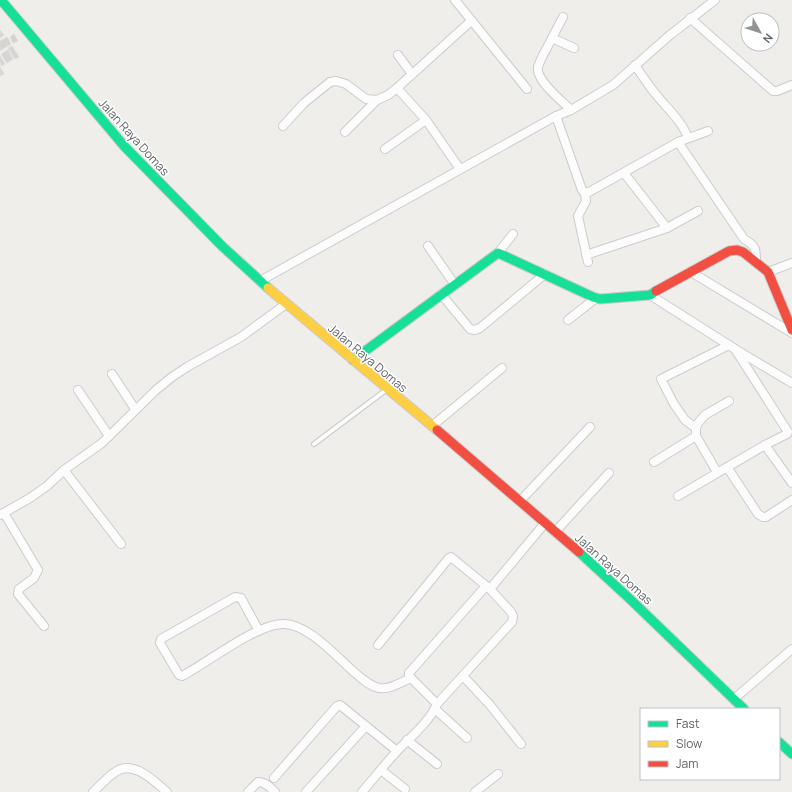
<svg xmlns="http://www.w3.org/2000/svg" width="792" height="792" viewBox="0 0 792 792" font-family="Manrope,sans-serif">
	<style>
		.building { fill: #d6d5d3; stroke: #deddd9 }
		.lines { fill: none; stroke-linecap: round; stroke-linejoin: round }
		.lane-casing { stroke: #cbcccc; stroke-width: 6 }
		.street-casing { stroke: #cbcccc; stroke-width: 10 }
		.fast-casing { stroke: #cacacb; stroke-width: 11 }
		.slow-casing { stroke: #cacacb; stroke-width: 11 }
		.jam-casing { stroke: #cacacb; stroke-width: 11 }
		.lane { stroke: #fdfcfc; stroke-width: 4 }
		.street { stroke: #fdfcfc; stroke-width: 8 }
		.fast { stroke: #16e098; stroke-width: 9 }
		.slow { stroke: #ffcf43; stroke-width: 9 }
		.jam { stroke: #f24e42; stroke-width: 9 }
		.labels { text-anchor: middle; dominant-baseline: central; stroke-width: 3; stroke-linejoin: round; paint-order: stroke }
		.street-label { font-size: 12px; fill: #5f6368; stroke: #fff }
	</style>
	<rect width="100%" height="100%" fill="#efeeea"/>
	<g class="building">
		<polygon points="0,30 4,35 0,38"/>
		<polygon points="14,34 18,41 13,43 10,37"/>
		<polygon points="7,37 11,44 0,51 0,41"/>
		<polygon points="12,46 19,57 15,59 8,48"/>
		<polygon points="8,50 13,59 7,63 1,54"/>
		<polygon points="0,56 5,64 2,66 0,62"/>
		<polygon points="0,67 4,74 0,76"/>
	</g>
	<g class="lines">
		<g class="lane-casing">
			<polyline id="lane" points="314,444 386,390"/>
		</g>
		<g class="street-casing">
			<g id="street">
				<polyline points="455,0 527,89"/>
				<polyline points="690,18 773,91 777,91 792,85"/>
				<polyline points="552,38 563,17"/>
				<polyline points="398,55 412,74"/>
				<path d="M635,65C643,77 650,88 659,98C669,110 683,123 688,138"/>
				<polyline points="397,88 471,21"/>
				<path d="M571,110C562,101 535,80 538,67C541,57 548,47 552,38L574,48"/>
				<polyline points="556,116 582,190 585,193 589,192 678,142 708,131"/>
				<polyline points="283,126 304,103 330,82 336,81 346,84 366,99 377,100"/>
				<polyline points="345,132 377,100 388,95 397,88 426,120 460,169"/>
				<path d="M678,142L744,239C756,246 756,248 756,262"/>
				<polyline points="385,149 426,120"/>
				<polyline points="624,173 667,228"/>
				<polyline points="585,193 586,201 578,216 588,262"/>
				<polyline points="428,246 455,285"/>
				<polyline points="498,253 513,234"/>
				<polyline points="586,255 667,228 698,211"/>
				<polyline points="691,272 792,333"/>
				<polyline points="768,272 792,263"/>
				<polyline points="260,281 556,116 571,110 613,85 670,35 715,0"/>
				<polyline points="441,294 470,329 475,330 480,328 545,274"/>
				<polyline points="650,295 735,349 792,383"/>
				<polyline points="568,320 596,298"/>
				<polyline points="112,374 135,409"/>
				<polyline points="78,390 109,436"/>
				<polyline points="432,426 502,368"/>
				<polyline points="696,428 685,420 674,404 661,379 729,345"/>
				<polyline points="765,445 792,483"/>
				<polyline points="654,462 696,436"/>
				<polyline points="727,467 758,514 763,517 766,517 792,500"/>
				<polyline points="64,470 121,544"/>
				<polyline points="717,472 696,436 696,428 698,423 705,415 729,401"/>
				<polyline points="678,496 765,445 787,434 788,432 735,349"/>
				<polyline points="520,501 590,427"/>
				<polyline points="4,513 38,570 34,578 19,589 18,594 44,626"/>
				<polyline points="0,515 30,498 47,486 64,470 102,443 156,390 172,377 187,367 241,337 286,304"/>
				<polyline points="555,532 609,473"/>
				<polyline points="490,589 545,523"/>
				<path d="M259,631L241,598L235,597L161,639L160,643L179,675L182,676C207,663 255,625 282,624C306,622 336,656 354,672C361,678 369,686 379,688C390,690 401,682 411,678"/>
				<polyline points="463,676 490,705 521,744"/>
				<polyline points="734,699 792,649"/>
				<polyline points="437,704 409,676 409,673 486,586"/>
				<polyline points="435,709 467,738"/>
				<polyline points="407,740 437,764"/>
				<polyline points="381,770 405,789"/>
				<polyline points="274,778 337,706 340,705 397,751"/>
				<path d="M93,792C100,786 106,778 114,773C132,758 154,781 167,792"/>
				<path d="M248,792L258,782C265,782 270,787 275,792"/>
				<polyline points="306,792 366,726"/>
				<path d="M362,792C374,778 386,763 399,749C412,736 430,721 437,704L512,622L513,616L511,612L490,589L451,557L449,558L378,645"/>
				<polyline points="475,792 498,774"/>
			</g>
		</g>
		<g class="fast-casing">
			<g id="fast">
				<polyline points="1,0 125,147 222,246 268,288"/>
				<polyline points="353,360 498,253 593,297 600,299 650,295 656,291"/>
				<polyline points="579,552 631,600 744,709"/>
				<polyline points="779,742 792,754"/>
			</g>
		</g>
		<g class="slow-casing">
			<polyline id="slow" points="268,288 437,430"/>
		</g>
		<g class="jam-casing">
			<g id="jam">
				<polyline points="656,291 729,251 737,250 743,252 768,272 792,330"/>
				<polyline points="437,430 579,552"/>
			</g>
		</g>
		<use href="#lane" class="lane"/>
		<use href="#street" class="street"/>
		<use href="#fast" class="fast"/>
		<use href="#slow" class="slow"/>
		<use href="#jam" class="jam"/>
	</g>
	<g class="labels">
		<g class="street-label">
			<text transform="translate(134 137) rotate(48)">Jalan Raya Domas</text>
			<text transform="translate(368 358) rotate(40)">Jalan Raya Domas</text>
			<text transform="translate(614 569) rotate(42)">Jalan Raya Domas</text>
		</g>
	</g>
	<rect x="640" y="708" width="140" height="72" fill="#ffffff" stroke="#bfc1c3"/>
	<rect x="648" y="721" width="20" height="6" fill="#16e098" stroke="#bfc1c3"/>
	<text x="676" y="728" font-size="12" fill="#5f6368">Fast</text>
	<rect x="648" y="741" width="20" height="6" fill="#ffcf43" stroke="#bfc1c3"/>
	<text x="676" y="748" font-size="12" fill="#5f6368">Slow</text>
	<rect x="648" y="761" width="20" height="6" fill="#f24e42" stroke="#bfc1c3"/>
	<text x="676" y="768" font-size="12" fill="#5f6368">Jam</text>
	<g transform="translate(760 32) rotate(129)"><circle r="19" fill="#ffffff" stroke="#bfc1c3"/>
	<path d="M0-3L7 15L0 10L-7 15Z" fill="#919496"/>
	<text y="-6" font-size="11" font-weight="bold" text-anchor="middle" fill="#5f6368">N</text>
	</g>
</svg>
